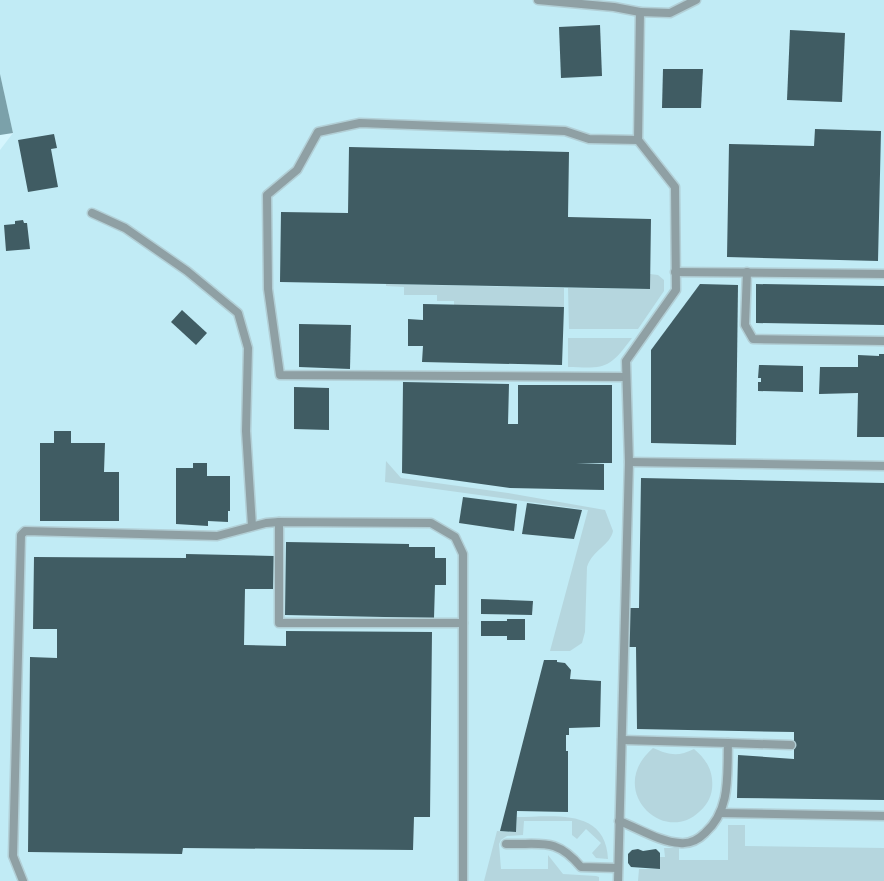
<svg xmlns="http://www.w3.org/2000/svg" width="884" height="881" viewBox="0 0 884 881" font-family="Roboto,sans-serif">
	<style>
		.built { fill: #c1ebf5 }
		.green { fill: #b5d6de }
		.water { fill: #7ba1aa }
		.building { fill: #405c63 }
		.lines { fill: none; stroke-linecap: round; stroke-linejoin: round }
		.lane-casing { stroke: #b2cfd6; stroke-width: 11 }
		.lane { stroke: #8fa0a4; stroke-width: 8 }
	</style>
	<rect width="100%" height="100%" fill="#d5f5fd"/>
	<polygon class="built" points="0,0 884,0 884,881 0,881 0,150 13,133 0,74"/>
	<g class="green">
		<polygon points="650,274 658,275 664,280 664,291 638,329 569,329 568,288 650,289"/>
		<polygon points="386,284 564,288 564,307 454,305 454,301 437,301 437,295 404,295 404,287 386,286"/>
		<path d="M568,338H632C608,370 606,368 568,367Z"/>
		<path d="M386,461L401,478L508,493L605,510L613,531C610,546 593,549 587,567L585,632L582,643L570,651H550L588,510L385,482Z"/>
		<path d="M653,748C669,755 678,757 694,749C706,759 714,771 712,789C711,798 706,806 699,812C663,846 605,789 653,748Z"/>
		<path d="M517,817C552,817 606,807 608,859L596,858L592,853L601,843L586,829L577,839L572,835V821H524L523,835L507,836L501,840L499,844L501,869H548V855L563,874L596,876L599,877V881H484L497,831L516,832Z"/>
		<polygon points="728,825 745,825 745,846 884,848 884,881 638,881 639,869 660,869 660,857 665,857 664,848 679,848 679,860 728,860"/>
	</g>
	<polygon class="water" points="0,74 13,133 0,135"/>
	<g class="building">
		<polygon points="600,25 602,76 561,78 559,27"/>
		<polygon points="790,30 845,33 842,102 787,100"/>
		<polygon points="663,69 703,69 701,108 662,108"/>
		<polygon points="815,129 881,131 878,261 727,257 729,144 814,146"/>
		<polygon points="54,134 57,148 51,149 58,187 28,192 18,140"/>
		<polygon points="349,147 569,152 568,217 651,219 650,289 280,282 281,212 348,213"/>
		<polygon points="23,220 24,223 27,223 30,249 6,251 4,225 15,224 15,221"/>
		<polygon points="700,284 738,285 736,445 651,443 651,350"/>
		<polygon points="756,284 884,286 884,325 756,323"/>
		<polygon points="423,304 564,307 562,365 422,362 423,346 408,346 408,319 423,320"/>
		<polygon points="182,310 207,333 196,345 171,322"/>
		<polygon points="299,324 351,325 350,369 299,367"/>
		<polygon points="879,354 884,354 884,437 857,437 858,393 819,394 820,367 858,367 858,355 879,356"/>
		<polygon points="759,365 803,366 803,392 758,391 758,382 761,382 761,378 758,378"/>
		<polygon points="403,382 509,384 508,424 518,424 518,385 612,385 612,463 576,463 604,464 604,490 510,488 402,473"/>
		<polygon points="294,387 329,388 329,430 294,429"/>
		<polygon points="54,431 71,431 71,443 105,443 104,472 119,472 119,521 40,521 40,443 54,443"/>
		<polygon points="193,463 207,463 207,476 230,476 230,511 228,511 228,522 208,521 208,526 176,524 176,468 193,468"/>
		<polygon points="641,478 884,483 884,800 737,798 738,755 794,759 794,732 637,729 636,647 628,647 629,608 639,608"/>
		<polygon points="463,497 517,504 514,531 459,523"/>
		<polygon points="527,503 582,510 574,539 522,534"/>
		<polygon points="286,542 409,544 409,547 435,547 435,558 446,558 446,585 435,585 434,618 285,615"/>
		<polygon points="186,554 274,556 273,589 245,589 244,645 286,646 286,631 432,632 430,817 414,817 413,850 183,848 182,854 28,852 30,657 57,658 57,629 33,629 34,557 186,558"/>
		<polygon points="481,599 533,601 532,615 481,614"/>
		<polygon points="507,619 525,619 525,640 507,640 507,636 481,636 481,621 507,621"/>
		<polygon points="544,660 557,660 557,662 565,663 571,670 570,679 601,681 600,727 569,728 569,735 566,735 566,751 568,751 568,812 517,811 516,832 500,831"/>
		<polygon points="638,849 643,851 656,849 660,853 660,869 631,867 628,863 628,854 632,850"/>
	</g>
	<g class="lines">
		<g class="lane-casing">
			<g id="lane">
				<polyline points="538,0 614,7 640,12"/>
				<polyline points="92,213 125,228 187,271 238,313 248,348 246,431 252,526"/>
				<polyline points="675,272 884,274"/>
				<polyline points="747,272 745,325 753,339 884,341"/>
				<polyline points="626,377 280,375 268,289 267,195 297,170 318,132 360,123 565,131 589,139 638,140"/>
				<polyline points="629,462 884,466"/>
				<polyline points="279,522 279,623 463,623"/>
				<polyline points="728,743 791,745"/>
				<polyline points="720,813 884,816"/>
				<path d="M619,821C638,828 660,842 680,843C690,844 698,840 705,833C731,810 727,775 728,743L622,740"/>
				<path d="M506,844C542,845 556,837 581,867L618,868"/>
				<polyline points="23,881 13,856 21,535 25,531 217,536 266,523 279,522 431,523 455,537 463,554 463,881"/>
				<polyline points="618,881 629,462 626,361 676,290 675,187 638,140 640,12 670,13 696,0"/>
			</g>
		</g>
		<use href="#lane" class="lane"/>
	</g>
</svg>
